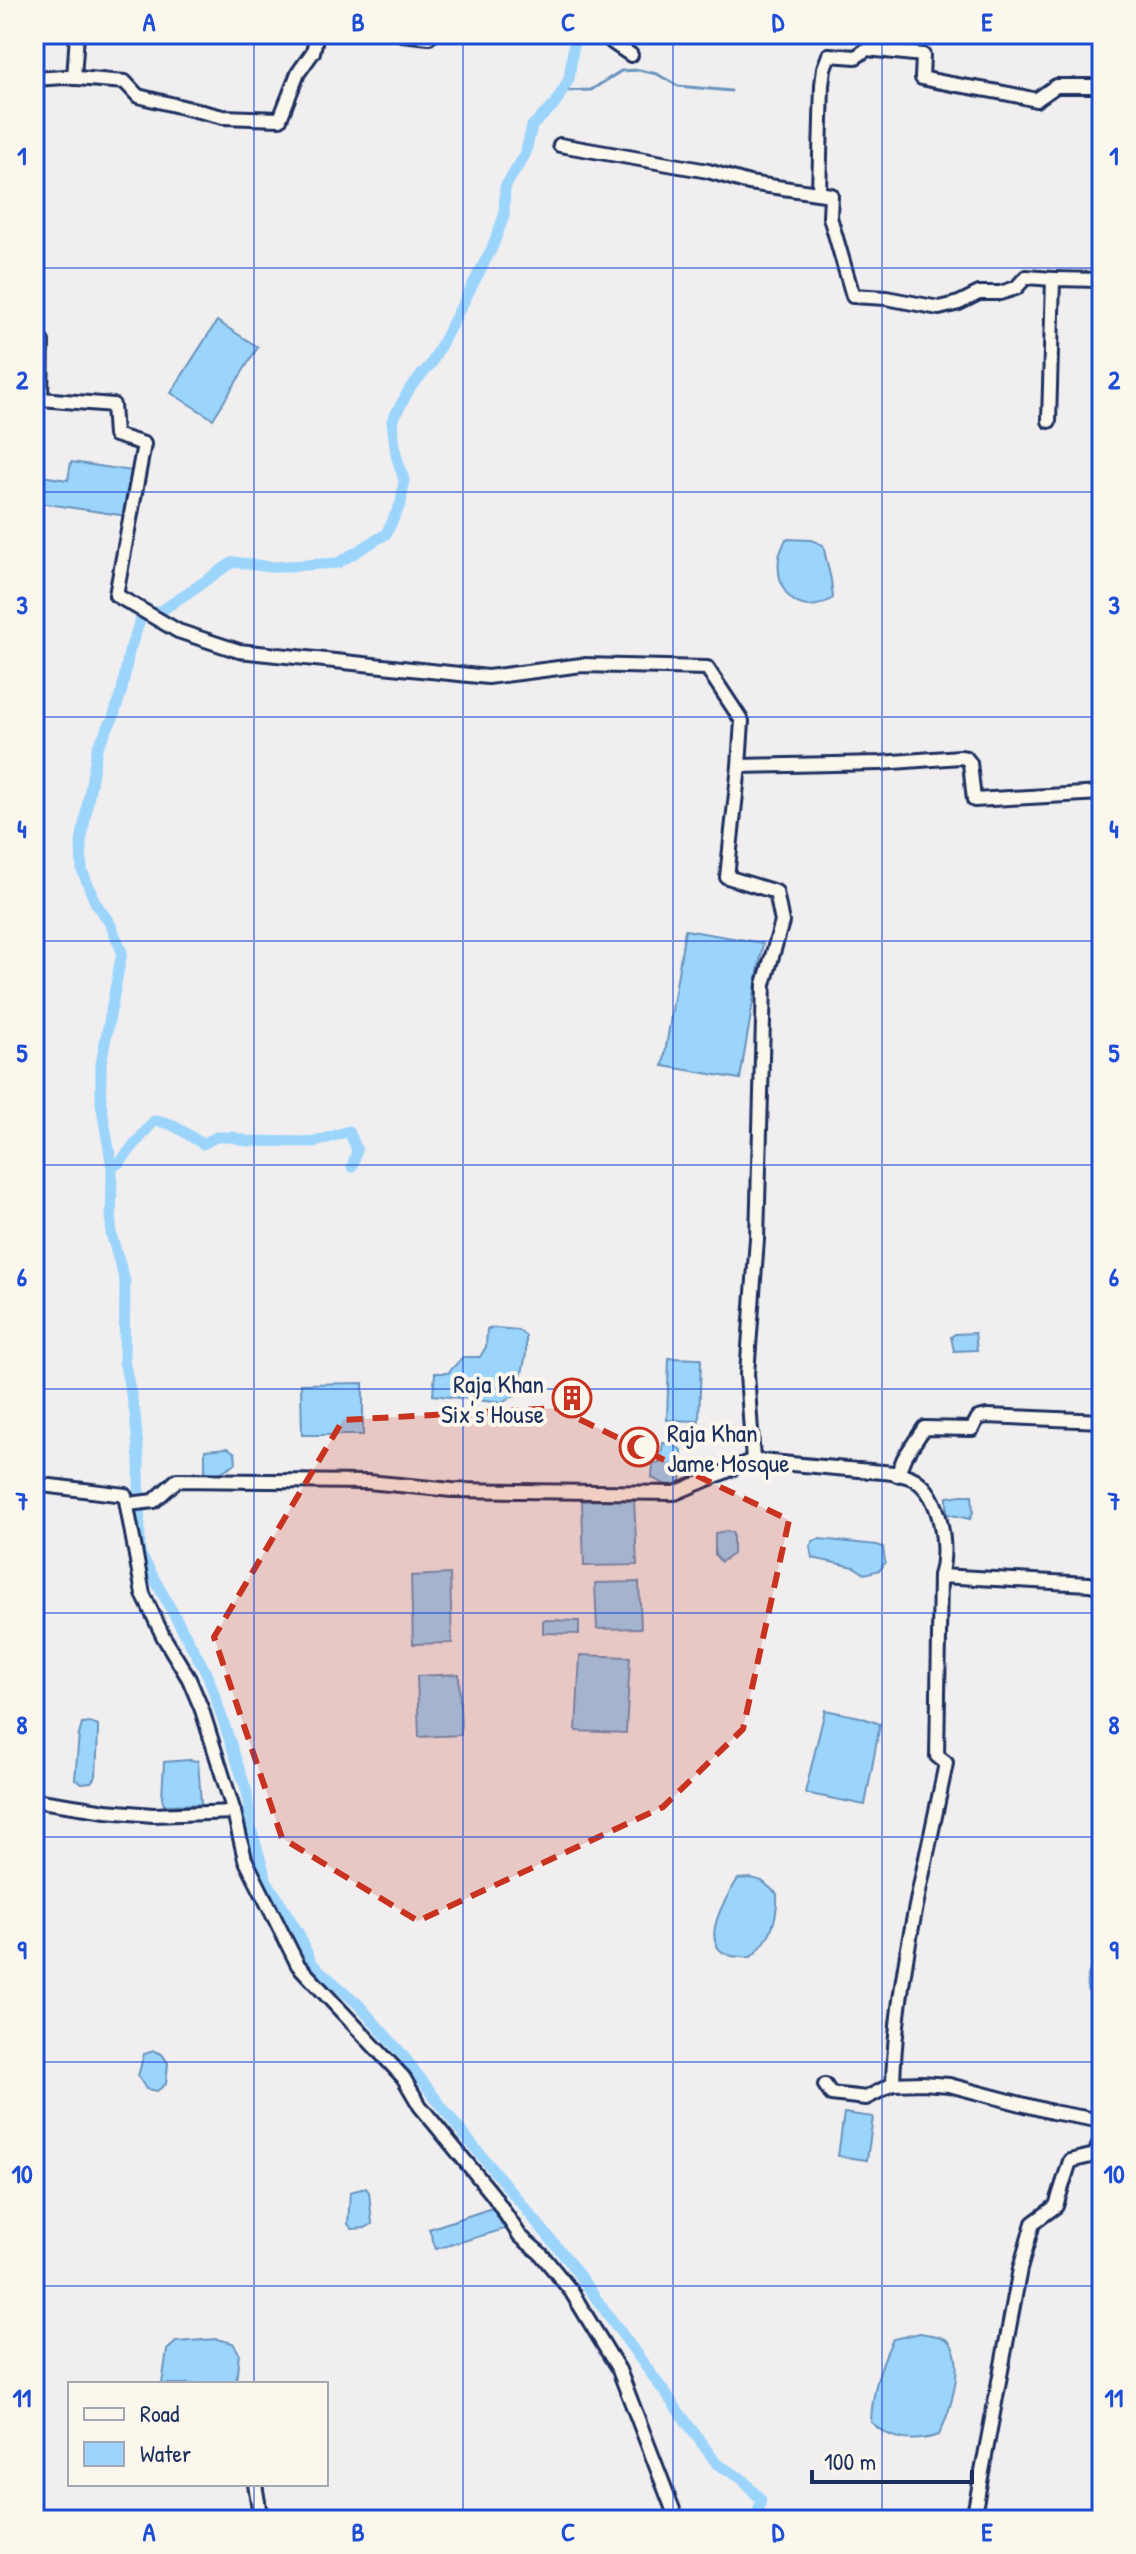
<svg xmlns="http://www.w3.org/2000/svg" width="1136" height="2554" viewBox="0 0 1136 2554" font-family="'Patrick Hand',sans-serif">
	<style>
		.water { fill: #9cd5fc; stroke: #6893bd; stroke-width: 2 }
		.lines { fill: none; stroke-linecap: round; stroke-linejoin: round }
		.stream { stroke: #6893bd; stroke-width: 3 }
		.canal { stroke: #9cd5fc; stroke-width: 11 }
		.street-casing { stroke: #1b2f5e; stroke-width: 18 }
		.street { stroke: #fbf7ec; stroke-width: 12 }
		.marked { fill: #c8321e; fill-opacity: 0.2; stroke: #c8321e; stroke-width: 6; stroke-dasharray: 16 10; stroke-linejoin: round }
		.grid { fill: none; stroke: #1d4ed8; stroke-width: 2; stroke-opacity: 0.55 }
		.labels { text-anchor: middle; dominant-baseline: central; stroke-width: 8; stroke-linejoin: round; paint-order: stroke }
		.poi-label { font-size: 26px; fill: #1b2f5e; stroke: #fbf7ec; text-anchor: end }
		.neatline { fill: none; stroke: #1d4ed8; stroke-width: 3 }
		.grid-label { font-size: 26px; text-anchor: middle; font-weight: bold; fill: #1d4ed8 }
	</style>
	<rect width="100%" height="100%" fill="#f0eeef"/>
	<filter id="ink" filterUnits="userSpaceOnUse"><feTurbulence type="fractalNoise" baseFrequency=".0125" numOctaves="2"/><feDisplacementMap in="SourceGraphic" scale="16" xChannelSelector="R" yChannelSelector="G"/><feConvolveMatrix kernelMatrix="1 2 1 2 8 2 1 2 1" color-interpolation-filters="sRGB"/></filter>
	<g filter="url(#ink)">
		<g class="water">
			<polygon points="217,321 258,347 213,419 171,393"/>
			<polygon points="71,462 133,471 127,516 34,502 34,475 68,480"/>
			<path d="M786,539L811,540L823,545L831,580L833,598C799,620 775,593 779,557C780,552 784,544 786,539Z"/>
			<polygon points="685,930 763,943 740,1079 663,1066"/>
			<polygon points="497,1328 518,1330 526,1336 526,1354 518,1393 502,1403 433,1395 435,1373 448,1373 463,1357 480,1357 486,1347 487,1329"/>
			<polygon points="975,1333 977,1350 954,1351 951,1337 955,1334"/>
			<polygon points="669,1358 701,1359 699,1421 667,1420"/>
			<polygon points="363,1383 363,1435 302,1435 301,1384"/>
			<path d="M663,1443L674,1444L682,1451L681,1484C667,1490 664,1482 652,1478L653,1464L660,1463Z"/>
			<polygon points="228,1448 235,1453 236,1463 218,1474 205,1472 205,1450"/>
			<polygon points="961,1495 972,1495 973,1512 970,1519 947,1514 947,1497"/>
			<polygon points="634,1499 637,1565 584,1566 582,1501"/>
			<polygon points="726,1531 733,1533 733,1554 721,1562 715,1555 715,1533"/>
			<polygon points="819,1539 877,1545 883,1547 885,1562 880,1570 865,1574 854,1567 812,1558 810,1546 813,1541"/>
			<polygon points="450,1574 452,1643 413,1644 411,1576"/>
			<polygon points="639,1582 641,1628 597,1629 595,1583"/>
			<polygon points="543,1620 579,1621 579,1634 543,1633"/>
			<polygon points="580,1655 630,1657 626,1733 576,1731"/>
			<polygon points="459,1674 461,1735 419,1737 417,1676"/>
			<polygon points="825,1710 860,1717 880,1724 865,1805 805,1793"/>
			<polygon points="91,1723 98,1726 98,1733 96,1776 91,1782 82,1783 75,1779 79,1735 82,1724"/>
			<polygon points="189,1760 198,1761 201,1804 164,1805 162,1798 164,1762"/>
			<path d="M750,1878L762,1881L777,1894C778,1919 770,1941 751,1957C691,1961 718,1909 738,1879Z"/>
			<path d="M1102,1949V2006C1075,1989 1089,1971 1102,1949Z"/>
			<polygon points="154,2051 162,2054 168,2063 166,2084 157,2091 146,2089 138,2076 144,2054"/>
			<polygon points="844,2113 873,2117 867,2160 838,2156"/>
			<polygon points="366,2188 369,2192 372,2224 365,2228 352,2229 348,2224 350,2192"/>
			<polygon points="492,2208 505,2229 436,2249 429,2229"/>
			<path d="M920,2333C929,2335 944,2335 950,2343C966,2364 949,2414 939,2435C914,2443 891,2442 871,2422C872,2393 880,2365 893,2339Z"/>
			<polygon points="217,2339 233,2343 239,2353 236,2384 162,2384 167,2350 176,2342"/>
		</g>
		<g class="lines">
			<polyline class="stream" points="563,91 591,90 621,71 639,70 657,74 678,86 731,91"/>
			<g class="canal">
				<polyline points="575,34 569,79 555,104 532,126 525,155 505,187 504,216 492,248 431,364 410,388 392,421 396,455 404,480 401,503 386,534 338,563 271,567 233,562 164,609 141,618 129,652 122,690 113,718 97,748 81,843 82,870 95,902 111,925 122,952 101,1064 101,1103 112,1167 111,1234 125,1281 124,1361 135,1413 139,1461 140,1553 208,1676 247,1792 250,1825 267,1881 298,1932 312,1964 358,2004 402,2054 456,2125 568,2260 717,2464 741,2478 761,2500 756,2520"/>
				<path d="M112,1167L120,1162L154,1121C175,1122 185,1134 203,1144L216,1137H233L246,1141L315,1142L349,1131L357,1150L352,1167"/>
			</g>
			<g class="street-casing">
				<g id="street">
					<polyline points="402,34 429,37 431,34"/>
					<polyline points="611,34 612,42 631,55"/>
					<polyline points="74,78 77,34"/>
					<polyline points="34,79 65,77 125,82 138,96 223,117 280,119 298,73 313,52 317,34"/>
					<polyline points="560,145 708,171 749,183 831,195 830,217 853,296 886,298 939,308 959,303 979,293 1000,293 1016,288 1026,277 1053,279"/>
					<path d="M819,191L822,85L824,68L829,55L856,57L867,49L923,55L922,78C960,87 998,90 1036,100L1056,86H1102"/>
					<polyline points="34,341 42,342 41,399 113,405 115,435 144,444 116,595 178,631 239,651 488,677 582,665 707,668 742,721 739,766 880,763 960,757 966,758 970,763 974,800 1102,793"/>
					<polyline points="1049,421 1053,279 1102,280"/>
					<path d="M739,766L727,877L776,892L782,922L764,984L757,1239L747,1374L753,1460C788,1464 824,1467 859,1470C875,1472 899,1471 914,1479C942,1496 948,1548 940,1576L937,1756L946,1763C925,1869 896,1975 893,2084"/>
					<polyline points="897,1475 904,1458 924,1428 972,1429 978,1418 987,1416 1102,1421"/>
					<polyline points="34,1484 125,1495 143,1594 163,1636 189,1679 202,1710 234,1812 245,1859 298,1965 403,2077 420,2106 493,2195 520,2236 541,2254 571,2291 619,2370 677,2520"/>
					<polyline points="128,1504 154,1501 177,1480 368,1482 452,1490 675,1493 753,1460"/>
					<polyline points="940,1576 1089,1584 1102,1587"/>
					<polyline points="34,1800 106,1811 153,1815 234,1812"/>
					<polyline points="825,2085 831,2094 866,2098 893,2084 922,2083 949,2085 1052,2112 1102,2121"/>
					<polyline points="255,2484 261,2520"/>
					<polyline points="973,2520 1020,2269 1033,2223 1056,2206 1070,2161 1095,2155 1102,2136"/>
				</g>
			</g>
			<use href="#street" class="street"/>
		</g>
	</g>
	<path class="marked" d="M556,1408L789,1520L743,1729L663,1807L418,1921L282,1838L214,1637L343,1420Z"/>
	<path class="grid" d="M254,34V2384M463,34V2520M673,34V2520M882,34V2520M34,268H1102M34,492H1102M34,717H1102M34,941H1102M34,1165H1102M34,1389H1102M34,1613H1102M34,1837H1102M34,2062H1102M34,2286H1102M254,2484V2520"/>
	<defs>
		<g id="building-ring" transform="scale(2)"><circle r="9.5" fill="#fbf7ec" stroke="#c8321e" stroke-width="1.5"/><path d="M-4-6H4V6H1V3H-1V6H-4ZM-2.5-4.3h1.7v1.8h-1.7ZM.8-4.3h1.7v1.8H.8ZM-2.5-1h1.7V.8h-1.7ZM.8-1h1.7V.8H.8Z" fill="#c8321e"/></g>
		<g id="mosque-ring" transform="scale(2)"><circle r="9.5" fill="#fbf7ec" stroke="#c8321e" stroke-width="1.5"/><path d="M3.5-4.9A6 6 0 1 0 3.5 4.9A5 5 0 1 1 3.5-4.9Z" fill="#c8321e"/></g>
	</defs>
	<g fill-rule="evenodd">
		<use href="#building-ring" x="572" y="1398"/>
		<use href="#mosque-ring" x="639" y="1447"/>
	</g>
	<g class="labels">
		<g class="poi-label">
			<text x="544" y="1383">Raja Khan<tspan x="544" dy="30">Six's House</tspan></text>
			<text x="667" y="1432" text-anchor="start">Raja Khan<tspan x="667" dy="30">Jame Mosque</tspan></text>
		</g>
	</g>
	<rect width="1136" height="2554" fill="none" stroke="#fbf7ec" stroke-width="88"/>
	<rect x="68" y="2382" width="260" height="104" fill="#fbf7ec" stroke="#a1a7b3" stroke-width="2"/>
	<rect x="84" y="2408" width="40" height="12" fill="#fbf7ec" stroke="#a1a7b3" stroke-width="2"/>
	<text x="140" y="2422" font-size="24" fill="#1b2f5e">Road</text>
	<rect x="84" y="2442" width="40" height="24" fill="#9cd5fc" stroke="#a1a7b3" stroke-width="2"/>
	<text x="140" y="2462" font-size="24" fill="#1b2f5e">Water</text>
	<path d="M812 2470v12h160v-12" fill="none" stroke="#1b2f5e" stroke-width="4"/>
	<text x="824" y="2470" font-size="24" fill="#1b2f5e" stroke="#fbf7ec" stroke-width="6" paint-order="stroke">100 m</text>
	<rect x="44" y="44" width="1048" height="2466" class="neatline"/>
	<g class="grid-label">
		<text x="149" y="31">A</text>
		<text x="358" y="31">B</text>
		<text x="568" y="31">C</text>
		<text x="778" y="31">D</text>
		<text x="987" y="31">E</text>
		<text x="22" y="165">1</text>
		<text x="1114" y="165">1</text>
		<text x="22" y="389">2</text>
		<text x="1114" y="389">2</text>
		<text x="22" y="614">3</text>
		<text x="1114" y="614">3</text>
		<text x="22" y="838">4</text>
		<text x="1114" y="838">4</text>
		<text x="22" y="1062">5</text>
		<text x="1114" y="1062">5</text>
		<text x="22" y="1286">6</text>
		<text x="1114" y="1286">6</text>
		<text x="22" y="1510">7</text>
		<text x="1114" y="1510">7</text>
		<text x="22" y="1734">8</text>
		<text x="1114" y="1734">8</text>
		<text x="22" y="1959">9</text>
		<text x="1114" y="1959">9</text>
		<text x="22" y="2183">10</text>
		<text x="1114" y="2183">10</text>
		<text x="22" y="2407">11</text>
		<text x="1114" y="2407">11</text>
		<text x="149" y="2541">A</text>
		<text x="358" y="2541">B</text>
		<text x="568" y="2541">C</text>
		<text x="778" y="2541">D</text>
		<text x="987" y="2541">E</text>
	</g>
</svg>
